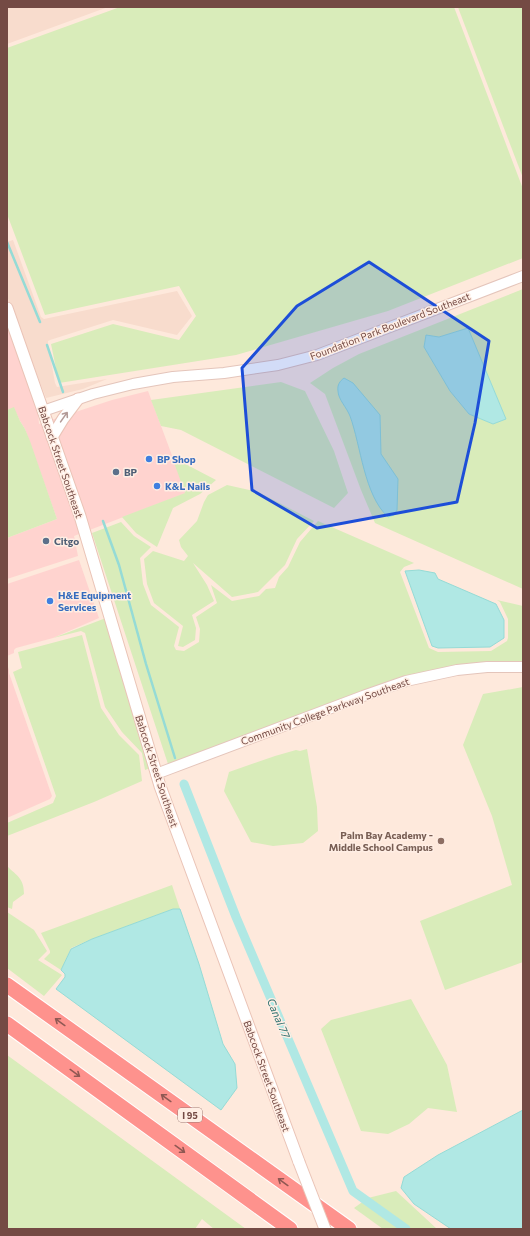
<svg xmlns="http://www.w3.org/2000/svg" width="530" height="1236" viewBox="0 0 530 1236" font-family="Commissioner,sans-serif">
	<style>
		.residential { fill: #f8dccd }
		.commercial { fill: #ffd3cf }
		.green { fill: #d9ecba; fill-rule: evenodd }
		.water { fill: #b0e8e4; stroke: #95dbd6 }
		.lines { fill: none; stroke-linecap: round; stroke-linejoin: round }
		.stream { stroke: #95dbd6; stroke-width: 2.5 }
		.canal { stroke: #b0e8e4; stroke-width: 9 }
		.tertiary-casing { stroke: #e4c5bb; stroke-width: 12 }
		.secondary-casing { stroke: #eac4b7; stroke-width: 13 }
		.motorway-casing { stroke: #fff; stroke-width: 17 }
		.tertiary { stroke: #fff; stroke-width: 10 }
		.secondary { stroke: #fff; stroke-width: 11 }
		.motorway { stroke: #fe928d; stroke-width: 15 }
		.secondary-bridge-casing { stroke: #eac4b7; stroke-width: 13; stroke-linecap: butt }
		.secondary-bridge { stroke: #fff; stroke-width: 11 }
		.oneway { stroke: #b39b98 }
		.oneway2 { stroke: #905853 }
		.marked { fill: #1d4ed8; fill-opacity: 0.2; stroke: #1d4ed8; stroke-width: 3; stroke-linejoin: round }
		.shop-dot { fill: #3f7fe0; stroke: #ffeee4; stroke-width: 1.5 }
		.service-dot { fill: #5c6f8a; stroke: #ffeee4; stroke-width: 1.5 }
		.education-dot { fill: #8d6e63; stroke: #ffeee4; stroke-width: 1.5 }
		.labels { text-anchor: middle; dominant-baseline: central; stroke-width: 3; stroke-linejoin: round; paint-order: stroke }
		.shield { fill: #ffeee4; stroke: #9e7b74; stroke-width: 1 }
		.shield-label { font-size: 9px; font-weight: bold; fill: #744a44 }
		.street-label { font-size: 10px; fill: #744a44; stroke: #ffeee4 }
		.shop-label { font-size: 10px; font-weight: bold; fill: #366cbe; stroke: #ffeee4; text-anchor: start }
		.service-label { font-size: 10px; font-weight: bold; fill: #4e5e75; stroke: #ffeee4; text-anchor: start }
		.education-label { font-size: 10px; font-weight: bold; fill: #785e54; stroke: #ffeee4; text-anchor: end }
		.water-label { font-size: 11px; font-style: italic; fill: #347572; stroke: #ffeee4 }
	</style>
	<rect width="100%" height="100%" fill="#fee9dc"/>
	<g class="residential">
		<polygon points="7,7 108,7 7,44"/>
		<polygon points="13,240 41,317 44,319 177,291 192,316 177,335 113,320 50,340 48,341 48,344 55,383 57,387 107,379 83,389 46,398 7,296 7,242"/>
	</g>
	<g class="commercial">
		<polygon points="7,308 38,413 39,424 112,400 148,391 186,493 74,536 78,556 7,579 7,538 57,519 25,429 19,419 14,408 7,410"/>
		<polygon points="79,560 99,618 53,638 16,648 14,650 14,653 7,656 7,584"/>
		<polygon points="7,664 9,670 9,673 52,796 50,799 7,818"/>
	</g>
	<g class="green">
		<polygon points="120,7 454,7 523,189 523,258 388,311 236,355 59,383 51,344 113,324 179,340 196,316 179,286 45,315 7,214 7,48"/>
		<polygon points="458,7 523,7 523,178 459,10"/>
		<path d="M523,289V589L375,523L361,490L325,394L310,383L333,368L359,354ZM468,328L506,419L493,424L469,414L450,391L424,347L426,335L439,337Z"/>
		<polygon points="281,382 305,391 334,451 348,493 334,508 181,430 161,426 151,400"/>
		<polygon points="14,407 20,421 25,429 30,441 57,519 7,538 7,410"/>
		<polygon points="172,457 216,480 200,494 173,508 157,547 136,533 122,517 185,493"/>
		<polygon points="227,485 258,492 314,521 297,539 285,565 258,592 232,597 193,563 207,585 214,601 192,615 196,628 195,640 183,647 178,646 183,626 154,603 147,584 144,559 153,551 184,561 188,556 181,547 179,540 197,521 204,502 208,495"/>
		<polygon points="318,521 414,563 404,567 400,572 429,648 438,652 491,651 507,641 508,638 508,619 500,602 497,600 523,606 523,662 486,662 456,665 404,676 361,691 168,764 92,533 121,522 134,536 151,547 140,558 143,584 151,605 179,627 174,646 176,650 184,651 199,642 200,629 196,617 217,603 211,585 232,601 259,596 266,589 275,588 279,577 288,567 300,542"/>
		<polygon points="106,618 150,768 145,770 142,753 122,732 105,707 85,633 81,631 53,638"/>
		<polygon points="82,635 101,708 119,735 139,755 142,781 94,802 7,836 7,823 53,803 56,796 13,672 22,668 18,652"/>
		<polygon points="523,687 523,962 445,990 420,921 512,885 492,816 463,745 483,694"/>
		<polygon points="307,749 317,807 318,831 303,843 273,846 251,842 224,791 229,772 275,756 296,750 300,751"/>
		<path d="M7,866C17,876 24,878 24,894L13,902L12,909L7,907Z"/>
		<polygon points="172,885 180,909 173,909 92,939 71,948 61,970 44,959 50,953 50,951 41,933"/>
		<polygon points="7,912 34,930 47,951 38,960 62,975 44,996 7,968"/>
		<polygon points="411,999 447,1065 457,1112 428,1108 409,1124 388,1134 361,1131 321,1029 331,1020"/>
		<polygon points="7,1055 246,1229 214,1229 202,1219 195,1229 7,1229"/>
		<polygon points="396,1191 437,1229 383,1229 354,1208 368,1198"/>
	</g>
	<g class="water">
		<polygon points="468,328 506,419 493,424 469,414 450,391 424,347 426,335 439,337"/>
		<path d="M344,378L353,383L380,415L381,454L398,479L397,510L394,515L388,517C364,495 361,446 350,416C347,408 338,399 338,391C337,385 340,381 344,378Z"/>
		<polygon points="419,570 435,573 438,579 496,604 504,620 504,638 490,647 438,648 432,646 405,571"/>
		<polygon points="173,909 180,909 199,964 223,1044 235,1064 237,1088 221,1110 56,989 65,977 65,974 61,970 71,949 92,939"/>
		<polygon points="523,1110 523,1229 451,1229 414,1204 401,1188 404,1177 438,1155"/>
	</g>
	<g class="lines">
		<g class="stream">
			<polyline points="7,242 40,322"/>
			<polyline points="47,345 63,392"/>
			<polyline points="103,521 119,565 146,664 175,758"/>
		</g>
		<polyline class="canal" points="184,784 236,917 353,1191 406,1229"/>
		<g class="tertiary-casing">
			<g id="tertiary">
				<polyline points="43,411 93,394 133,384 173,377 224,373 278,365 317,355 523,276"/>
				<polyline points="156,774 363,696 406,681 457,670 487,667 523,667"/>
			</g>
		</g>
		<g class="secondary-casing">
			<g id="secondary">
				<polyline points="7,308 80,516 160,786 299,1162"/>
				<polyline points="52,437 63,419 78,399"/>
			</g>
		</g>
		<g class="motorway-casing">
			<g id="motorway">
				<polyline points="7,985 349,1229"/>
				<polyline points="7,1024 290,1229"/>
			</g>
		</g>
		<use href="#tertiary" class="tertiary"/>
		<use href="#secondary" class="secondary"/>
		<use href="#motorway" class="motorway"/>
		<g class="secondary-bridge-casing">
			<polyline id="secondary-bridge" points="299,1162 325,1229"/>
		</g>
		<use href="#secondary-bridge" class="secondary-bridge"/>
	</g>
	<defs><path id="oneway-shaft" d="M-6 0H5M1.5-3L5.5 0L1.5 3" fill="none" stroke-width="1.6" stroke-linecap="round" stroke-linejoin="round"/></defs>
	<use class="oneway" href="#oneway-shaft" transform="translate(64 417) rotate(-55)"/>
	<g class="oneway2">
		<use href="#oneway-shaft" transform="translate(60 1022) rotate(-144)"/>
		<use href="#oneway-shaft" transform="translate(75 1073) rotate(36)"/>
		<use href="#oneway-shaft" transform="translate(166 1098) rotate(-144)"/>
		<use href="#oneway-shaft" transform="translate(180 1149) rotate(36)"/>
		<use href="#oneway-shaft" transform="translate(283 1182) rotate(-144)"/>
	</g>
	<path class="marked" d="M369,262L489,341L475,423L457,502L317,528L252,490L242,368L297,306Z"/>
	<g class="shop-dot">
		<circle cx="149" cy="459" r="4"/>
		<circle cx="157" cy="486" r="4"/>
		<circle cx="50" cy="601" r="4"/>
	</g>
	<g class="service-dot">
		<circle cx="116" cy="472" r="4"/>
		<circle cx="46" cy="541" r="4"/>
	</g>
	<circle class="education-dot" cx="441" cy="841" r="4"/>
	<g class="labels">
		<rect class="shield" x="178" y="1108" width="24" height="14" rx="3"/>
		<g class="shield-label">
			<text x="190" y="1115">I 95</text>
		</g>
		<g class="street-label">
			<text transform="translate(390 326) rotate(-21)">Foundation Park Boulevard Southeast</text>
			<text transform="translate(61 462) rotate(71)">Babcock Street Southeast</text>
			<text transform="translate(325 711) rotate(-20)">Community College Parkway Southeast</text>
			<text transform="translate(157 771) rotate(72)">Babcock Street Southeast</text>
			<text transform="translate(267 1076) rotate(70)">Babcock Street Southeast</text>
		</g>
		<g class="shop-label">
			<text x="157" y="459">BP Shop</text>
			<text x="165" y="486">K&amp;L Nails</text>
			<text x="58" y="595">H&amp;E Equipment<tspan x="58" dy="12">Services</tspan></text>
		</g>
		<g class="service-label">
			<text x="124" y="472">BP</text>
			<text x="54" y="541">Citgo</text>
		</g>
		<g class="education-label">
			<text x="433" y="835">Palm Bay Academy -<tspan x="433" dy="12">Middle School Campus</tspan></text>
		</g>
		<g class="water-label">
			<text transform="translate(279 1018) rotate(67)">Canal 77</text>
		</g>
	</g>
	<rect width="530" height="1236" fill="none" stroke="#744a44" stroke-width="16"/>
</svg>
